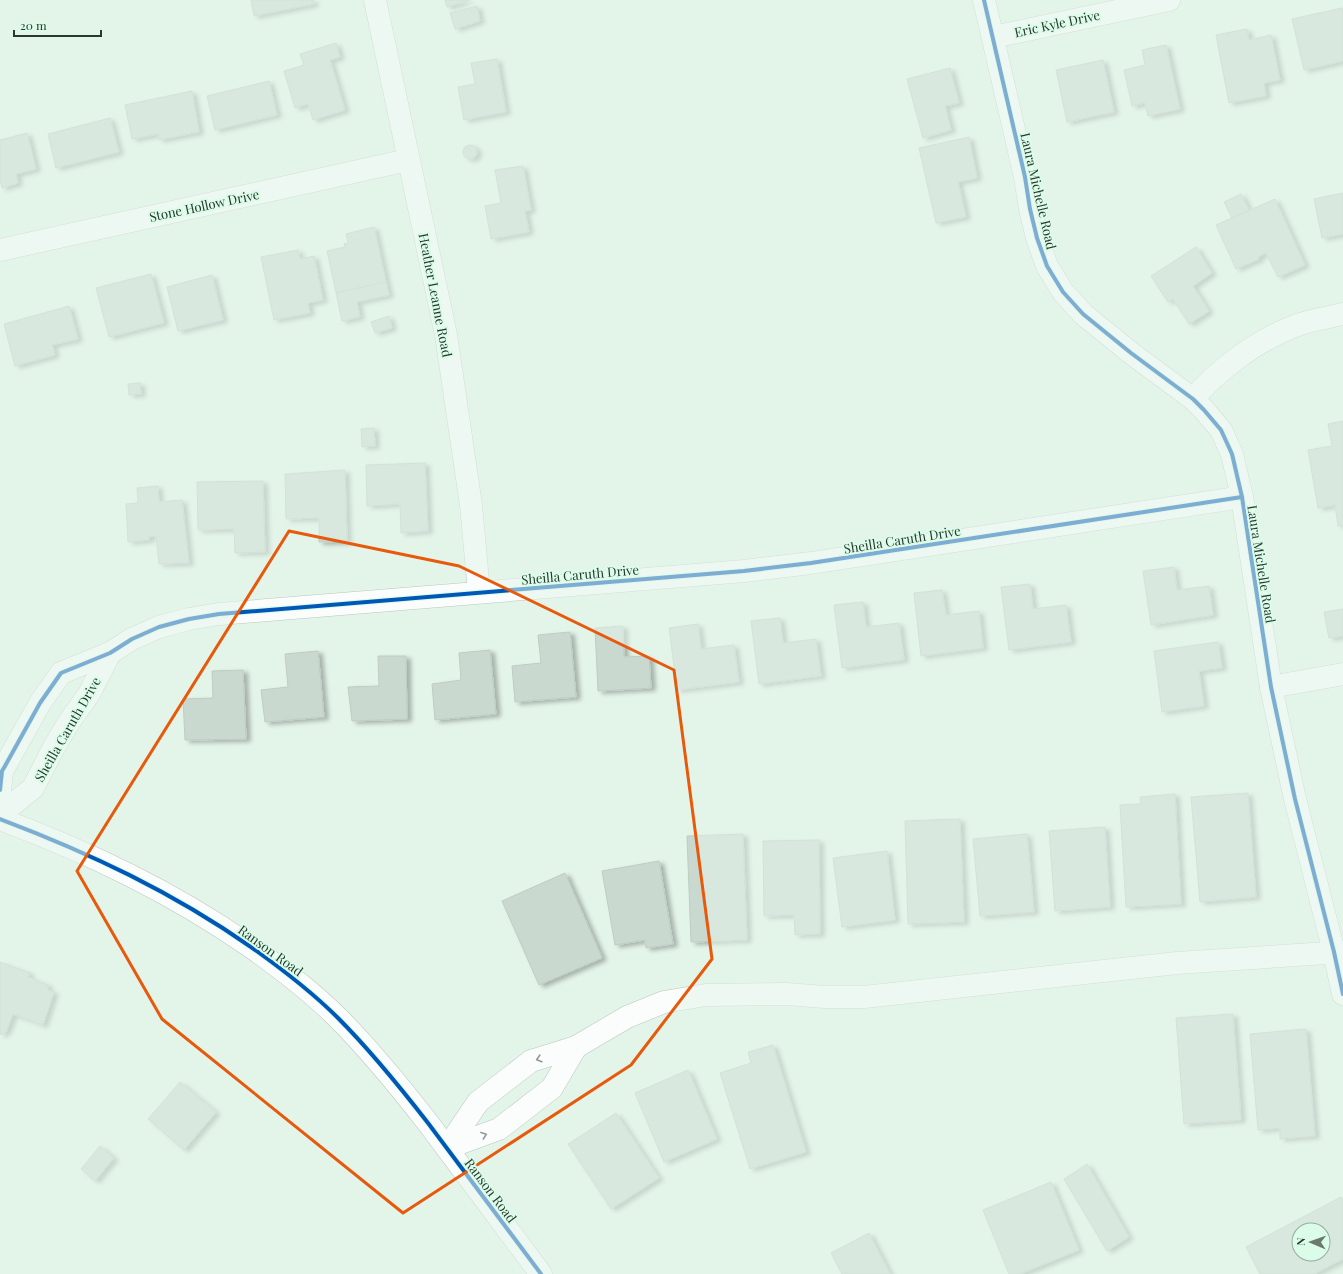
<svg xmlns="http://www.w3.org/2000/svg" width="1343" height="1274" viewBox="0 0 1343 1274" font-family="'Playfair Display',serif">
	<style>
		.building { fill: #cad9d0; stroke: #bfccc4; fill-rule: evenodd; filter: url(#shadow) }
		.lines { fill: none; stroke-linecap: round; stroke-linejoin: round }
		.minor-casing { stroke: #bac7bf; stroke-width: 23 }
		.minor { stroke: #fbfdfc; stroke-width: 22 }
		.cycleway-casing { stroke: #dbfce8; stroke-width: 6 }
		.cycleway { stroke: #0057b8; stroke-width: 4 }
		.oneway { stroke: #929a96 }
		.marked { fill: none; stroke: #e8590c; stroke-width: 3; stroke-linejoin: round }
		.labels { text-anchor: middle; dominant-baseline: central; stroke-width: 4; stroke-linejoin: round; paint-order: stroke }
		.street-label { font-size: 13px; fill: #2a372f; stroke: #dbfce8 }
	</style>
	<defs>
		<filter id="shadow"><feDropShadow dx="4.5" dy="2.5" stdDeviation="2" flood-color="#0004"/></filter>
	</defs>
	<rect width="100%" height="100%" fill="#e3f4e9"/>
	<g class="building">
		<polygon points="251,0 313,0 314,4 254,16"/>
		<polygon points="445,0 469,0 447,7"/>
		<polygon points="477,6 480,21 455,29 450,13"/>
		<polygon points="1342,8 1343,15 1343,61 1304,70 1292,19"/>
		<polygon points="1247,29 1249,40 1271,35 1280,80 1264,83 1266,96 1229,103 1216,35"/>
		<polygon points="336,43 340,57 330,60 345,110 313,120 308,104 295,108 284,71 304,65 300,54"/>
		<polygon points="1166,45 1180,109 1148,116 1145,103 1132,106 1124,70 1145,65 1142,50"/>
		<polygon points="497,59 506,112 464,120 458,87 475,84 471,63"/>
		<polygon points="1103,60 1114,112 1067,122 1056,70"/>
		<polygon points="950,68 959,103 945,106 951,130 923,138 907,79"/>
		<polygon points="269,81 277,115 215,130 207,96"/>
		<polygon points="192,91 199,132 159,140 158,134 132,139 125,105"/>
		<polygon points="110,118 119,152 56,168 48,134"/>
		<polygon points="27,133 36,169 16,174 18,183 2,188 0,180 0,140"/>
		<polygon points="969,137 977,178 958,182 966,217 936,223 919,148"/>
		<circle cx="470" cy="152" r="7"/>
		<polygon points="523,166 531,210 525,211 529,232 491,239 485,206 501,203 495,170"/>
		<polygon points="1343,193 1343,234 1322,238 1314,199"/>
		<polygon points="1241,194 1249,210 1232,218 1224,202"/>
		<polygon points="1275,199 1305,265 1278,277 1266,253 1258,257 1259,259 1236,269 1216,225"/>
		<polygon points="374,227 386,282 336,293 327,251 345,247 344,244 348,243 346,234"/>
		<polygon points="1196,247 1212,273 1193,286 1209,311 1189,324 1173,299 1168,302 1151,276"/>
		<polygon points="298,250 300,259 314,256 323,300 308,303 310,313 274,320 261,257"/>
		<polygon points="151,274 164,323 109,337 96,288"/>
		<polygon points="212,275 223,320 178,331 167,287"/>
		<polygon points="386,282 389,295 357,302 360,317 342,321 336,293"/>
		<polygon points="69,306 78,339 52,345 55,355 15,366 4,324"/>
		<polygon points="389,316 392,328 375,333 371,322"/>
		<polygon points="140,383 141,394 129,395 128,384"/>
		<polygon points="1343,421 1343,526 1338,526 1335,505 1318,508 1308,450 1332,446 1328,424"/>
		<polygon points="374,428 375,446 362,447 361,429"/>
		<polygon points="425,463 428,531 401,533 400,504 367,506 366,465"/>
		<polygon points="345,470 347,541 319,542 319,518 286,519 285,474"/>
		<polygon points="263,481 265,552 235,553 234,529 198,530 197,482"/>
		<polygon points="158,486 159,502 182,500 189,563 159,564 156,536 149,536 149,540 128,542 126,504 138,503 137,488"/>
		<polygon points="1174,567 1177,590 1209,586 1213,615 1151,625 1143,571"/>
		<polygon points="1030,584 1033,609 1066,605 1071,642 1009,650 1001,587"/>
		<polygon points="942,590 946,615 979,611 983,648 921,656 914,593"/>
		<polygon points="863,602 866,627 899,623 904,660 842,668 834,605"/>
		<polygon points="1343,609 1343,636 1329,638 1324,612"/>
		<polygon points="780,618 783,643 816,639 821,676 759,684 751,621"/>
		<polygon points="698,624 701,649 734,645 739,682 677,690 669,628"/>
		<polygon points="623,626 624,657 649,656 651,688 598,691 595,628"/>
		<polygon points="570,632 576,697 515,702 512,666 541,663 538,635"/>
		<polygon points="1218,642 1222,668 1199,671 1204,706 1162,712 1154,651"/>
		<polygon points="490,650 496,714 435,720 432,684 461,680 459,653"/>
		<polygon points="318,651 324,717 265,722 261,690 288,687 285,654"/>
		<polygon points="378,656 406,656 407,719 352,721 348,687 379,686"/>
		<polygon points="243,670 246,739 185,740 183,699 213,698 212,671"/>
		<polygon points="1248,793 1256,897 1200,902 1191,797"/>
		<polygon points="1175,794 1181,904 1126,907 1120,805 1141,804 1140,797"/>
		<polygon points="960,819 964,922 908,924 905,821"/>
		<polygon points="1105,827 1110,907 1055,911 1049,831"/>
		<polygon points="743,834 747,940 691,942 687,836"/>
		<polygon points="1027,834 1034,912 980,916 973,839"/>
		<polygon points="819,840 820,934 795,935 794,915 764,916 763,841"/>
		<polygon points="887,851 895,920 842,927 833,858"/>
		<polygon points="659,861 673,944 646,948 645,940 615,945 602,871"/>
		<polygon points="565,873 602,958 539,985 502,901"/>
		<polygon points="0,962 30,973 28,977 48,985 48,990 54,992 43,1025 13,1014 6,1032 0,1035"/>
		<polygon points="1233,1014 1241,1120 1184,1124 1176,1018"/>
		<polygon points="1306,1029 1315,1136 1280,1139 1280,1128 1258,1130 1250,1034"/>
		<polygon points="773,1045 806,1152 750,1169 720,1073 751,1063 748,1052"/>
		<polygon points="688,1070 717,1139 664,1162 635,1093"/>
		<polygon points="180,1082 216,1112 184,1150 148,1119"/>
		<polygon points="616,1113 659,1178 611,1209 568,1144"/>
		<polygon points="100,1146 114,1158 95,1181 81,1169"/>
		<polygon points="1087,1164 1129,1237 1107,1251 1064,1179"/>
		<polygon points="1051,1182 1079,1250 1020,1274 1009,1274 983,1210"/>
		<path d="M1341,1197L1343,1200V1259L1314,1274H1260L1246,1247ZM1299,1230H1323V1254H1299Z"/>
		<polygon points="869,1233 890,1274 842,1274 831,1253"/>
	</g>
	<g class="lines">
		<g class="minor-casing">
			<g id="minor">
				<polyline points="375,0 446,335 471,505 479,592"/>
				<polyline points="984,0 1025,177 1030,209 1037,238 1047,266 1063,292 1083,314 1131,353 1193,399 1204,410 1221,430 1232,454 1242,497 1271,687 1295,799 1334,952 1343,994"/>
				<polyline points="993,37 1169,0"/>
				<polyline points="0,250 408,160"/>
				<path d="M1193,399C1220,368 1256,341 1295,326C1310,320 1327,318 1343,314"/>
				<polyline points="1271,687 1343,674"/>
				<polyline points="0,790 2,771 5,766 40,703 61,673 110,653 132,639 159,627 189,619 219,614 744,571 811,563 1242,497"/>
				<polyline points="0,815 33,788 54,747 69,722 89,694 110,653"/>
				<path d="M0,819C90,853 172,892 251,947C282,969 312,992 338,1018C371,1051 400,1087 428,1123C466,1173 503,1224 541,1274"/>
				<polyline points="447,1148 478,1102 531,1061 576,1047 627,1017 664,1002 706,995 786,994 825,997 864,997 1177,963 1343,952"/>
				<polyline points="447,1148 499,1129 552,1088 576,1047"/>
			</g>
		</g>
		<use href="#minor" class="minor"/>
		<g class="cycleway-casing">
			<g id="cycleway">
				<polyline points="984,0 1025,177 1030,209 1037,238 1047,266 1063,292 1083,314 1131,353 1193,399 1204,410 1221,430 1232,454 1242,497 1271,687 1295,799 1334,952 1343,994"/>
				<polyline points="0,790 2,771 5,766 40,703 61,673 110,653 132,639 159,627 189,619 219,614 744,571 811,563 1242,497"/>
				<path d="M0,819C90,853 172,892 251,947C282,969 312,992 338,1018C371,1051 400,1087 428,1123C466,1173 503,1224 541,1274"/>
			</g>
		</g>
		<use href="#cycleway" class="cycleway"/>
	</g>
	<defs><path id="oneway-chevron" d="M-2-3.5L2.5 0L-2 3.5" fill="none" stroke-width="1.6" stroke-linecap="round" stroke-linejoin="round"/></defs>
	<g class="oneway">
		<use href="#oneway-chevron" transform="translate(539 1059) rotate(163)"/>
		<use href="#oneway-chevron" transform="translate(484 1135) rotate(-20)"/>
	</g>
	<path d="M0 0H1343V1274H0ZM289,531L459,566L674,670L712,959L631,1065L403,1213L162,1019L77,871Z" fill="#e3f4e9" fill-opacity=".55" fill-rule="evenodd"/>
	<path class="marked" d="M289,531L459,566L674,670L712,959L631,1065L403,1213L162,1019L77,871Z"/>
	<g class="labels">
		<g class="street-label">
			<text transform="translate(1057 23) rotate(-12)">Eric Kyle Drive</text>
			<text transform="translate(1039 191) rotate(77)">Laura Michelle Road</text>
			<text transform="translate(204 205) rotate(-12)">Stone Hollow Drive</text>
			<text transform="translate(436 295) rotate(79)">Heather Leanne Road</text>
			<text transform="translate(902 539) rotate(-9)">Sheilla Caruth Drive</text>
			<text transform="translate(1262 564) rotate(81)">Laura Michelle Road</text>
			<text transform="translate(580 574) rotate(-5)">Sheilla Caruth Drive</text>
			<text transform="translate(67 729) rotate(-60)">Sheilla Caruth Drive</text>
			<text transform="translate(271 950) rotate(36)">Ranson Road</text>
			<text transform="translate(491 1190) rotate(53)">Ranson Road</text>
		</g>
	</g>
	<g transform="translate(1311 1242) rotate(272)"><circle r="19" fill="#dbfce8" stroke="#94ad9e"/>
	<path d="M0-3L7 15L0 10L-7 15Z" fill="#6b7970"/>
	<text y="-6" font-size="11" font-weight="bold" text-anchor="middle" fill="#2a372f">N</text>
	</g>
	<path d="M14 30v6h87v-6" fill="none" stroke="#2a372f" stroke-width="2"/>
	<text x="20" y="30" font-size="12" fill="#2a372f" stroke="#dbfce8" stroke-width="3" paint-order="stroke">20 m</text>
</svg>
